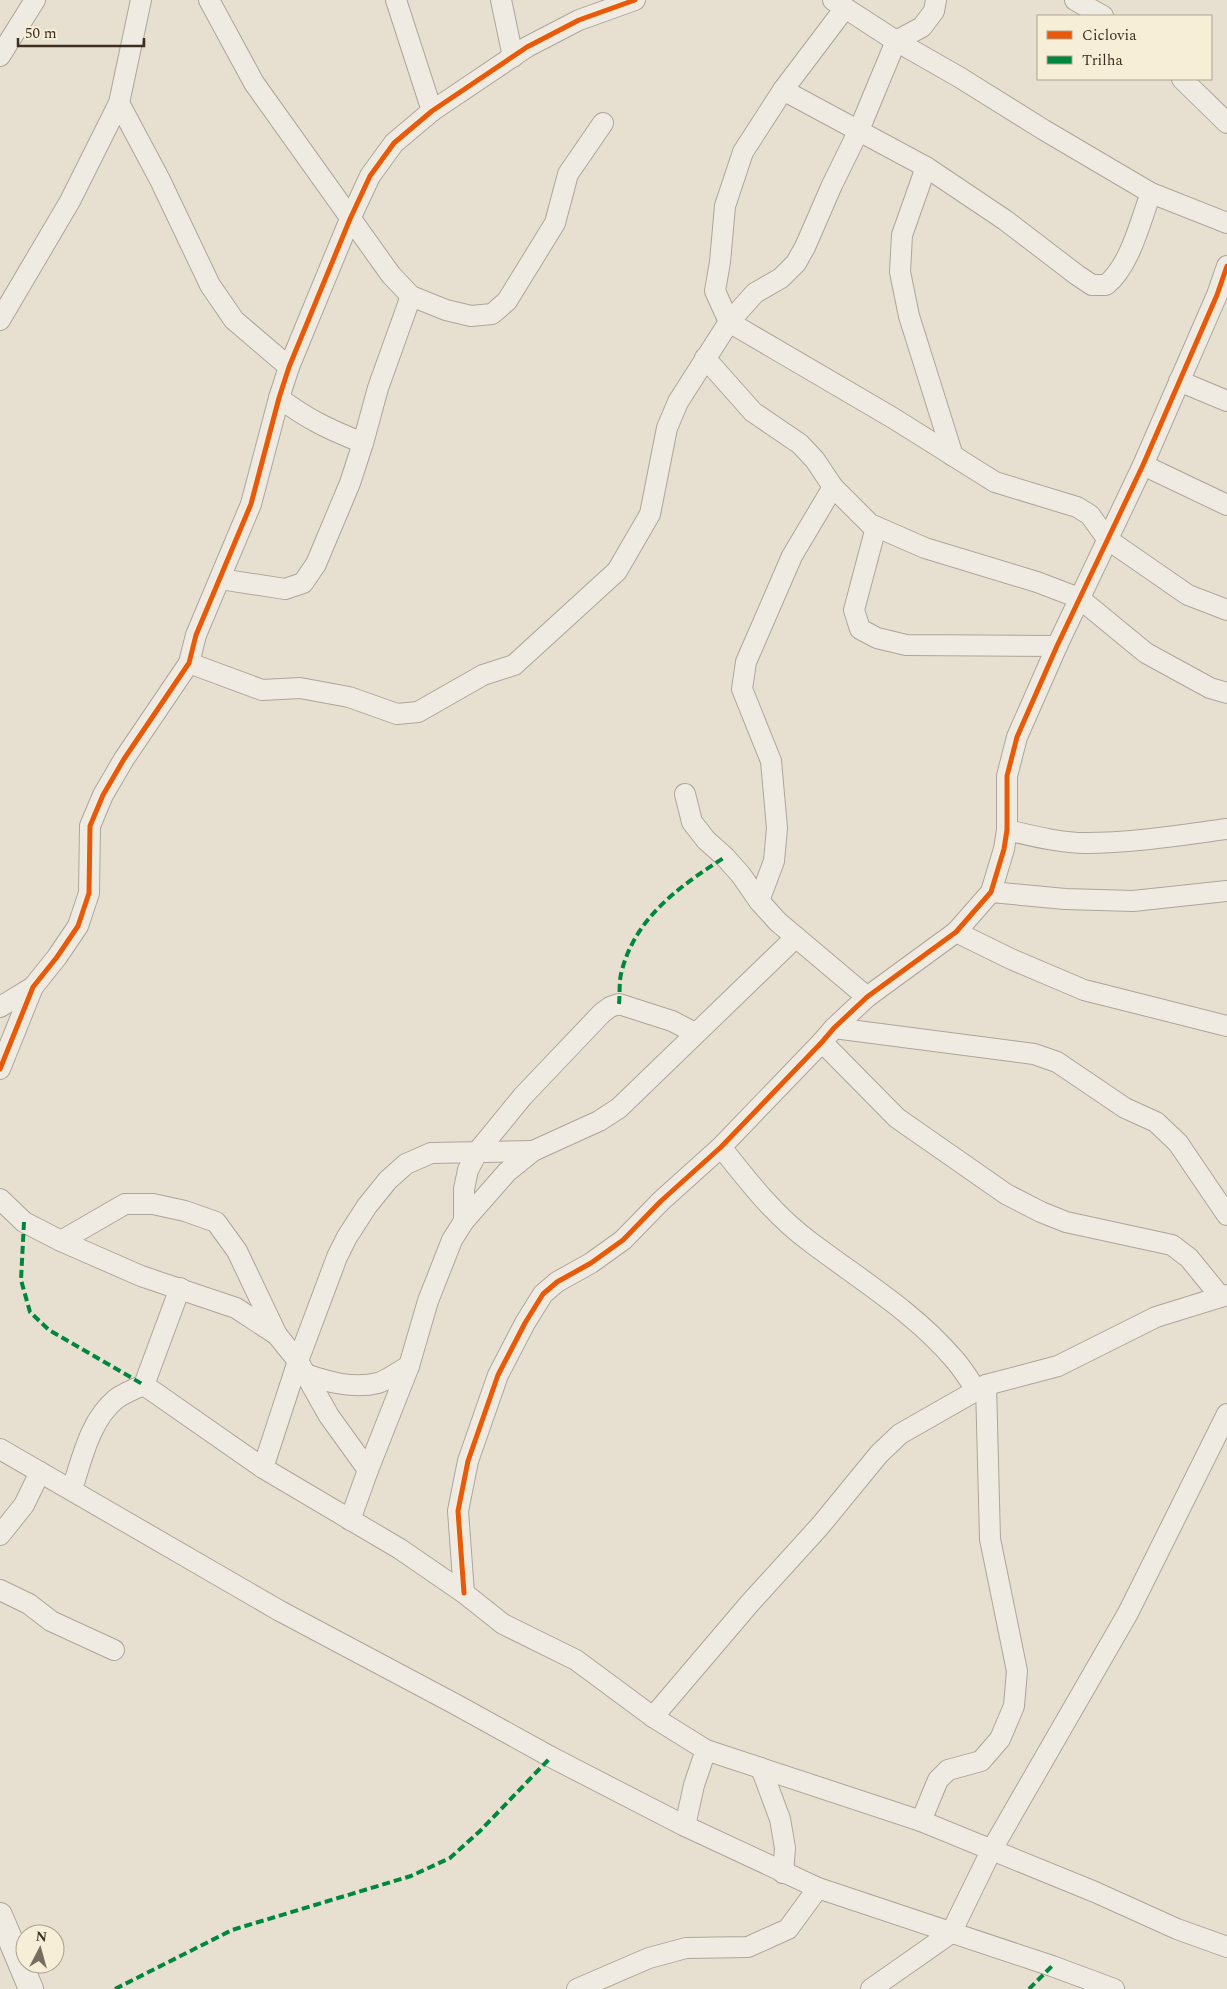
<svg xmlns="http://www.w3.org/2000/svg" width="1227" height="1989" viewBox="0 0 1227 1989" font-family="Spectral,serif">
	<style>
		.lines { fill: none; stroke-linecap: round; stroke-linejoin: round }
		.minor-casing { stroke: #ada599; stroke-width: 22 }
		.tertiary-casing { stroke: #ada599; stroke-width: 26 }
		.minor { stroke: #efebe3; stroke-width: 20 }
		.tertiary { stroke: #efebe3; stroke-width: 24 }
		.quiet { stroke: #00873e; stroke-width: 4; stroke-dasharray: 8 4; stroke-linecap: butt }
		.cycleway-casing { stroke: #f7eed8; stroke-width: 8 }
		.cycleway { stroke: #e8590c; stroke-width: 5 }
	</style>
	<rect width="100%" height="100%" fill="#e7e0d1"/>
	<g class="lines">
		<g class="minor-casing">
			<g id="minor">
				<polyline points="209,0 254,83 391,275 411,296 446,310 471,316 492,314 507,301 555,223 568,174 603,123"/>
				<polyline points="396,0 432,111"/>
				<polyline points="501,0 513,57"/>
				<polyline points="833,0 896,41 959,77 1044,130 1151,193 1227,223"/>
				<polyline points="1075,0 1103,16"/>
				<polyline points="845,8 783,90 743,152 725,206 720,262 715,291 729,322 893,418 995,482 1077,507 1090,515 1107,539 1188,595 1227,610"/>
				<polyline points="0,56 35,0"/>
				<polyline points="1182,79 1227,123"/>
				<path d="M783,90L926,167L1005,220L1077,275L1092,285H1106C1130,266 1140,222 1151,193"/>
				<polyline points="119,103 160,180 210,285 234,320 289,367"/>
				<polyline points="926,167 902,235 900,272 909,316 953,456"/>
				<polyline points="0,320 70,201 119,103 141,0"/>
				<polyline points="705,358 753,412 800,444 815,460 833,487 870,524 925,548 1037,582 1079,598 1146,653 1210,688 1227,693"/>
				<polyline points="1179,381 1227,401"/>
				<path d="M279,398C309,420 328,429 363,443L378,388L411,296"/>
				<polyline points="1143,465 1227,505"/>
				<polyline points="876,527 854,610 860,629 877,638 906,645 1057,646"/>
				<polyline points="220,579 285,589 303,583 316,564 350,483 363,443"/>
				<polyline points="189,663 262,690 300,688 349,697 397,714 418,712 483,675 514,665 617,571 650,514 667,428 678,402 729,322 755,293 781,278 796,263 805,247 832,185 859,130 896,41 922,27 934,11 936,0"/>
				<polyline points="685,794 692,822 706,840 725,857 741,875 759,901 778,922 867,997"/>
				<path d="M1007,830C1033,836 1060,843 1086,843C1133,843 1181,835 1227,829"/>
				<polyline points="991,892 1065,899 1133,901 1227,891"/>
				<polyline points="759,901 774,861 777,828 771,761 742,689 746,662 792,556 833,487"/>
				<polyline points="956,932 1011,959 1084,990 1227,1026"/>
				<polyline points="0,1007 33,987"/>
				<polyline points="834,1028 1034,1054 1057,1062 1125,1108 1156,1122 1178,1143 1227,1215"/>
				<polyline points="822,1042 897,1118 1006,1194 1041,1212 1066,1222 1172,1245 1189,1258 1220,1296"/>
				<polyline points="0,1069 33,987 57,957 78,926 89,893 90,826 103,795 124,759 189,663 196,635 251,504 279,398 289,367 350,219 370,176 394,143 432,111 527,47 579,20 635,0"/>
				<path d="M721,1147C748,1181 774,1215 809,1241C859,1279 913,1311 954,1359C962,1368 969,1379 976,1390"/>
				<polyline points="0,1199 24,1222 61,1241 141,1276 236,1308 277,1335 298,1361 329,1416 368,1470 350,1520"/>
				<polyline points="464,1221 464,1189 468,1170 478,1151 523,1096 602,1013 610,1007 619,1004 672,1021 695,1033"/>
				<polyline points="61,1241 125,1204 153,1204 185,1211 216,1222 237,1251 277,1335"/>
				<path d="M305,1374C328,1382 353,1389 378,1383C388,1380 399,1371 409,1366"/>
				<polyline points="144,1385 263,1468 400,1549 464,1593 503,1624 576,1660 653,1717 706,1750 921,1821 1095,1892 1177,1929 1227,1947"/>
				<polyline points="0,1449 280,1611 455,1704 551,1757 685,1826 818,1888 1052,1966 1114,1989"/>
				<polyline points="263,1468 298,1361 337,1257 347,1237 367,1206 388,1180 406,1164 431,1153 533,1151"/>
				<polyline points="368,1470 409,1366 428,1301 452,1240 464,1221 507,1172 533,1151 599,1121 619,1108 796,937"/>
				<path d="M72,1489C82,1459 90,1420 116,1399C124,1393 134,1389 144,1385L180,1288"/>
				<polyline points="0,1535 24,1505 40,1472"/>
				<polyline points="0,1590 29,1604 51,1621 114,1650"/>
				<polyline points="464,1593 458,1511 468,1461 498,1375 525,1323 543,1294 557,1282 591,1263 623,1240 661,1201 721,1147 822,1042 834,1028 867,997 956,932 991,892 1004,849 1007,830 1007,776 1017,737 1057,646 1143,465 1217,295 1227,266"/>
				<polyline points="653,1717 750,1603 820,1526 879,1454 900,1434 986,1385 1058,1366 1156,1317 1227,1295"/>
				<polyline points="761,1768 780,1819 785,1848 783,1873"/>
				<polyline points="921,1821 938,1780 948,1770 981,1761 1000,1739 1014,1706 1017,1671 990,1539 986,1385"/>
				<polyline points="685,1826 694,1785 706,1750"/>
				<polyline points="577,1989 649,1958 686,1948 748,1947 788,1929 818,1888"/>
				<polyline points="871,1989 951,1933 991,1851 1128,1613 1227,1414"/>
			</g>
		</g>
		<g class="tertiary-casing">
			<polyline id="tertiary" points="0,1915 31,1989"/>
		</g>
		<use href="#minor" class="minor"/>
		<use href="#tertiary" class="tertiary"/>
		<g class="quiet">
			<path d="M619,1004C620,994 619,983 621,974C634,918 680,886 725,857"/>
			<polyline points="24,1222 21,1280 30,1312 49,1330 144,1385"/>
			<polyline points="115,1989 232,1930 411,1876 450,1858 480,1831 551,1757"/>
			<polyline points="1029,1989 1052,1966"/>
		</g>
		<g class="cycleway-casing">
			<g id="cycleway">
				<polyline points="0,1069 33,987 57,957 78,926 89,893 90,826 103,795 124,759 189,663 196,635 251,504 279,398 289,367 350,219 370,176 394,143 432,111 527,47 579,20 635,0"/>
				<polyline points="464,1593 458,1511 468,1461 498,1375 525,1323 543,1294 557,1282 591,1263 623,1240 661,1201 721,1147 822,1042 834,1028 867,997 956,932 991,892 1004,849 1007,830 1007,776 1017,737 1057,646 1143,465 1217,295 1227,266"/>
			</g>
		</g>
		<use href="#cycleway" class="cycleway"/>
	</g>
	<rect x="1037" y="15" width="175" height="65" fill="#f7eed8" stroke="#ada18e"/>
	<rect x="1047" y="31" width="25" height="8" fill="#e8590c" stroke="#ada18e"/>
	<text x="1082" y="40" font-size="15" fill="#3d2e20">Ciclovia</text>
	<rect x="1047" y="56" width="25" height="8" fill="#00873e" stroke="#ada18e"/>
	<text x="1082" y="65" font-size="15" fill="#3d2e20">Trilha</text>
	<g transform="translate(40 1949) rotate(6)"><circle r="24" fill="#f7eed8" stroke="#ada18e"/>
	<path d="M0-4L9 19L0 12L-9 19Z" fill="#786c5e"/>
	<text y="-8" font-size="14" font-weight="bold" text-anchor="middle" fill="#3d2e20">N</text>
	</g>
	<path d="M18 38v8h126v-8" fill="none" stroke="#3d2e20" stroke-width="2.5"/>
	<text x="25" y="38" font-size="15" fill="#3d2e20" stroke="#f7eed8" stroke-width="4" paint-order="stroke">50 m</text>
</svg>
